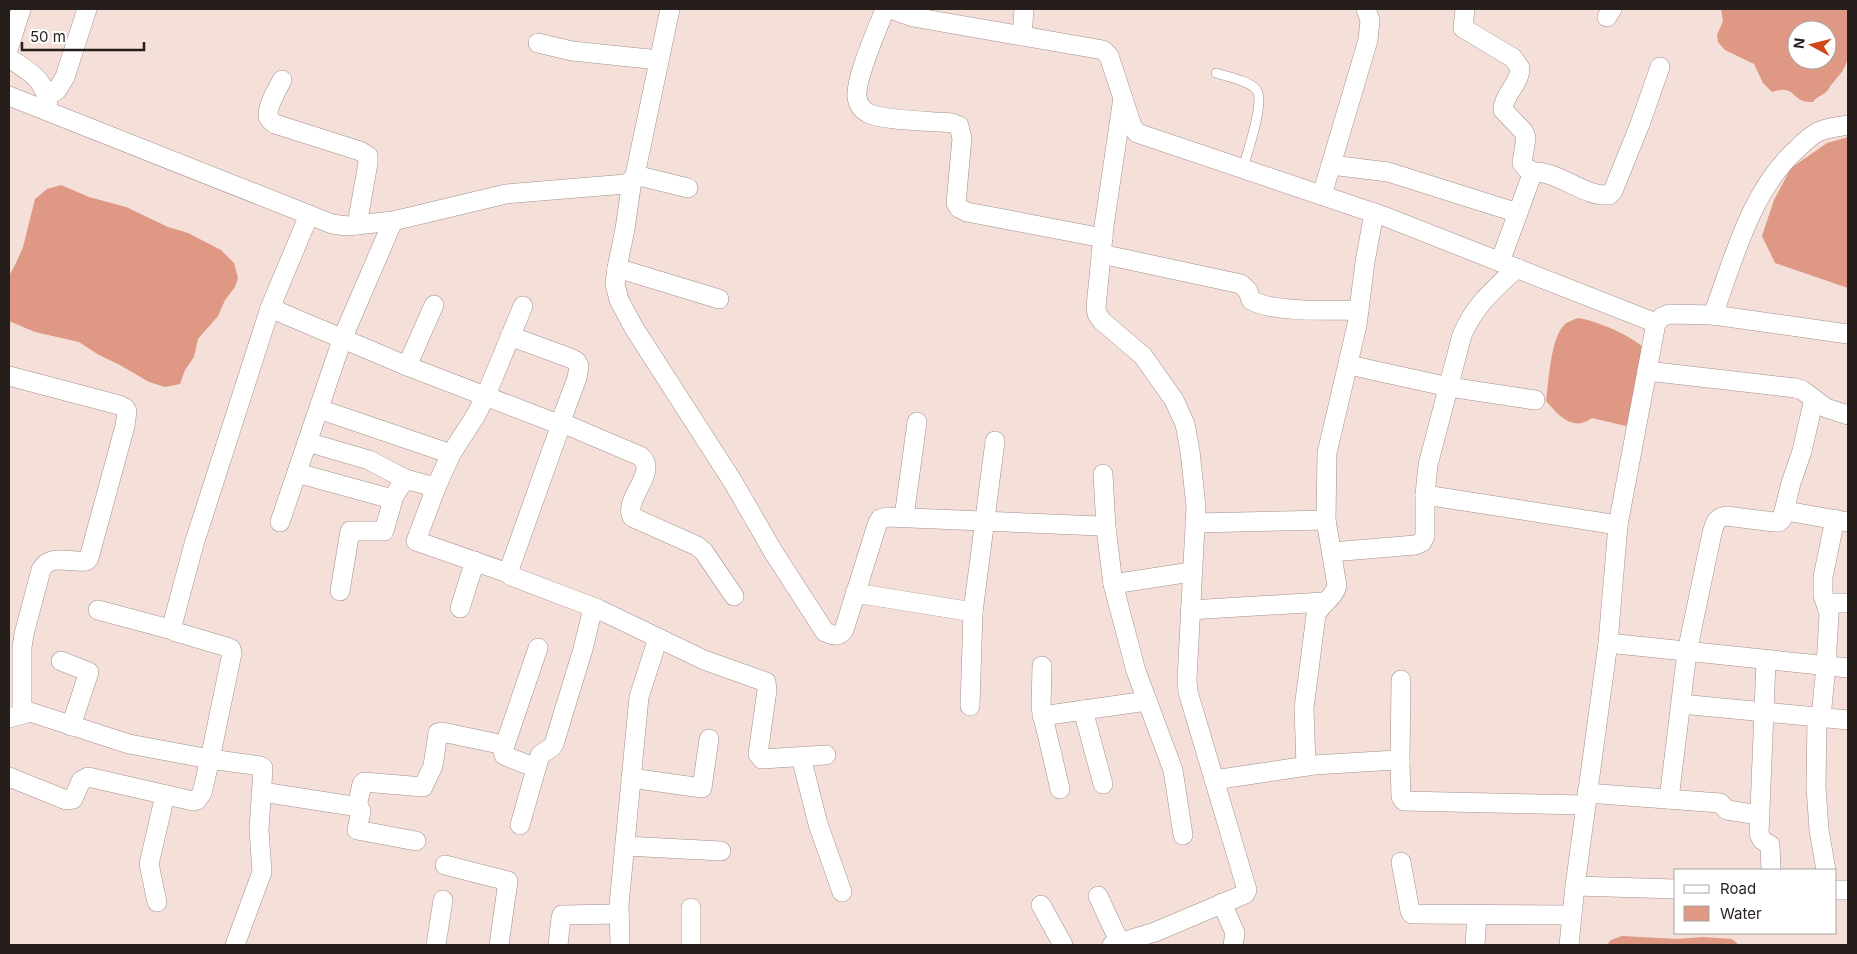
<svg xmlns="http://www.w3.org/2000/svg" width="1857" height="954" viewBox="0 0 1857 954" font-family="Inter,sans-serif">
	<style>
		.water { fill: #de9883; fill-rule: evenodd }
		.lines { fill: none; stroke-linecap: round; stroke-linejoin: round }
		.service-casing { stroke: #a38f8a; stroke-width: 10 }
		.minor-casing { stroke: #a38f8a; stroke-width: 20 }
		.service { stroke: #fff; stroke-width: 9 }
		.minor { stroke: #fff; stroke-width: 19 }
	</style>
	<rect width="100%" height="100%" fill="#f4dfd9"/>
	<g class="water">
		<path d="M1721,9H1847L1848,10C1848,26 1852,55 1844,68C1840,76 1832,82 1828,90C1824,95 1817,96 1813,102C1790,103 1797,83 1772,92L1763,83L1754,64L1725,50L1718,42L1717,35L1723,21ZM1797,30H1827V60H1797Z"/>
		<polygon points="1848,137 1848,288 1775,263 1762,236 1774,200 1791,168 1827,143"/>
		<polygon points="61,185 89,197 126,207 168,227 188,233 221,250 234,263 238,278 235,287 225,300 218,316 198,339 194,357 185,370 180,384 165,387 149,382 118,364 99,355 79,342 35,332 9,321 9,276 16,263 23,247 35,199 47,189"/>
		<path d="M1578,318C1597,321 1631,335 1645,349L1630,418L1626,426L1592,418C1573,432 1559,416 1546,401C1549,382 1550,340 1564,325C1567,322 1573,320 1578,318Z"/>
		<polygon points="1622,936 1678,939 1702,937 1732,939 1739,945 1607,945 1611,940"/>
	</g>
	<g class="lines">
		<g class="service-casing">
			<path id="service" d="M1216,73C1228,77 1247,80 1256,89C1266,100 1247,153 1243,168"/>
		</g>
		<g class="minor-casing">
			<g id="minor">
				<path d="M885,9C878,28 855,78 857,97C858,104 862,110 868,113C883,121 933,121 952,123L959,126L962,138L956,203L959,208L967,212L1103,238"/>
				<polyline points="891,9 913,17 1103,50 1109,56 1132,126 1137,133 1386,217 1656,323"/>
				<path d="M1465,9L1463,28L1513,58L1520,68C1520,84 1503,95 1503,110L1524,132L1526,138L1522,163L1526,168L1534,172"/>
				<polyline points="1607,17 1612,9"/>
				<polyline points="1022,36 1024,9"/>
				<polyline points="538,43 572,51 659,60"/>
				<polyline points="9,47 21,9"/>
				<path d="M9,58C30,72 47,80 48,108"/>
				<path d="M282,80C277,90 268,104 268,115C268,119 272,122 275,124L360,151L368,156V163L357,225"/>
				<polyline points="9,96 332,224 347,226 393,221 506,194 626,184 632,180 635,175 670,9"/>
				<polyline points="48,96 57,90 65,77 87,9"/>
				<polyline points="1331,165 1388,172 1518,213"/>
				<polyline points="635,175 688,188"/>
				<path d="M632,180L625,229L617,268L615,284L619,300L634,328L733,482L774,553L825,632C832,635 838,638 844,630L877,525L880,519L887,517L1099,526L1106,528L1113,584L1136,671L1173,770L1183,835"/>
				<polyline points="1322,195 1368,40 1370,20 1366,9"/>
				<path d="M1101,254L1241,284L1248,291L1251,300C1273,313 1332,310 1359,310"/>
				<path d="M1500,262L1531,177L1534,172C1558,171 1584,197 1609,195L1613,191L1640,124L1660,67"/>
				<polyline points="617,268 719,299"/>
				<polyline points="270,308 407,366 558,424 559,430 508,573 511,576 598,609 704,660 766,682 767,690 758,754 762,759 826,755"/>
				<path d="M1713,315C1734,258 1751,190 1797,149C1804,142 1810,136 1818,132C1828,127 1839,127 1848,125"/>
				<polyline points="510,336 570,358 576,361 579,366 577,378 559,426"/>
				<polyline points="1349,365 1449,387 1535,400"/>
				<polyline points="407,366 434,305"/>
				<polyline points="1647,371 1795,388 1802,390 1826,408 1848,415"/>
				<path d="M9,376L119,405L125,408L127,411L125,426L89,558L86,561C69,563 50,553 41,570L24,634L22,647V714"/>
				<polyline points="319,409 451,454"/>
				<path d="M560,422L640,456C660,472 623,498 632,517L697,546L704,552L734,596"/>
				<polyline points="307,442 369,460 405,479"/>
				<polyline points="297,473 392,499"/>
				<polyline points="1103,474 1106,528"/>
				<polyline points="437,485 416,541 508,573"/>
				<polyline points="1425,495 1618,525"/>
				<polyline points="1786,511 1848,522"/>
				<polyline points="904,517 917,422"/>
				<polyline points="280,522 343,337 393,221"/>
				<polyline points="1195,523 1326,520"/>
				<path d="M1332,552L1415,545L1422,542L1425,536V495L1428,465L1462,335C1475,305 1493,290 1517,268"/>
				<polyline points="1113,584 1191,572"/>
				<polyline points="340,591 350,531 384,531 394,496 405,479 427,485 437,485 451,454 476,415 486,395 523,306"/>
				<polyline points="855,593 973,612"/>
				<polyline points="1826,603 1848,603"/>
				<polyline points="460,608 475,561"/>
				<polyline points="98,610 173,630"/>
				<polyline points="1190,610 1324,602"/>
				<polyline points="1608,643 1848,668"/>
				<polyline points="61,661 89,672 71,726"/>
				<polyline points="1766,661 1759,834 1762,840 1770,845 1771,870"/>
				<polyline points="1042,666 1041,708 1060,789"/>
				<polyline points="1681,704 1848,720"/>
				<polyline points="970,706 973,612 995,441"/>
				<polyline points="1083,710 1103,784"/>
				<polyline points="1042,716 1147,701"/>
				<polyline points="1817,717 1816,787 1819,830 1826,870"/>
				<polyline points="1821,717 1826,666 1829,614 1823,595 1823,577 1835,519"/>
				<polyline points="9,718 30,712 129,744 210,759 202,793 197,800 193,801 88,777 81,781 73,799 66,800 9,777"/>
				<polyline points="801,757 818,824 842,892"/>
				<polyline points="1400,761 1401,680"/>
				<path d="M1306,766L1304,708L1316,615C1321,603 1334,598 1337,586L1326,520L1327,453L1357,325L1365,262L1374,213"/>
				<polyline points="536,768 508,757 504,755 503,751 538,648"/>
				<polyline points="631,778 702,788 709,739"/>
				<polyline points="1214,780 1314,765 1396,760 1400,761 1401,797 1404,801 1585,805"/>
				<polyline points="262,792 359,807 361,811 357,830 416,841"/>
				<polyline points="1587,793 1720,803 1727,810 1759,815"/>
				<path d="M1669,799L1687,652L1712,533C1715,524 1715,518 1726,516L1774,522H1779L1782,519L1791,483L1802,451L1814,399"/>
				<polyline points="357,806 362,784 364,782 423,787 433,766 438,733 442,732 504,745"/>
				<polyline points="520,825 540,755 552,747 554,744 583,649 593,608"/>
				<polyline points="625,846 721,851"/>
				<polyline points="1401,862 1410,911 1412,914 1571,915"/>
				<polyline points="445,865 508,881 499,945"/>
				<polyline points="1575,886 1676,889"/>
				<polyline points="1836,890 1848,890"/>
				<polyline points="1098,896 1120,943"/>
				<polyline points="157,902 149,864 165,795"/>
				<polyline points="1222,903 1235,933 1233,945"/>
				<polyline points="1041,905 1063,945"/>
				<polyline points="691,908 691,945"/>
				<polyline points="235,945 262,872 259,830 263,768 260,766 210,759 232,653 231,649 227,647 176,632 173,630 172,626 194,544 270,308 309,215"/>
				<polyline points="436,945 443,900"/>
				<polyline points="558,945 561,918 562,915 619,914"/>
				<polyline points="620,945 619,905 639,697 658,638"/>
				<polyline points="1112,945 1155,932 1245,894 1247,890 1188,692 1187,680 1196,507 1190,451 1185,424 1174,400 1143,356 1102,321 1097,314 1096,307 1104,226 1123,98"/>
				<polyline points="1475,945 1477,915"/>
				<polyline points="1569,945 1575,886 1608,643 1618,525 1656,323 1662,317 1669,314 1713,315 1848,334"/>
			</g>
		</g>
		<use href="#service" class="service"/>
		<use href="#minor" class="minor"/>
	</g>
	<rect width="1857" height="954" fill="none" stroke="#251e1b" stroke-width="20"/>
	<rect x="1674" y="869" width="162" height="65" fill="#ffffff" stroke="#a8a5a4"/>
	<rect x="1684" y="885" width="25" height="8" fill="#ffffff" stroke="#a8a5a4"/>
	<text x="1720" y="894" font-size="15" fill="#251e1b">Road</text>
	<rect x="1684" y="906" width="25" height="15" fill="#de9883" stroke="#a8a5a4"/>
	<text x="1720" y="919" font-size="15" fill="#251e1b">Water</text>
	<g transform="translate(1812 45) rotate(277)"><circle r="24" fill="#ffffff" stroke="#a8a5a4"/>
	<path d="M0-4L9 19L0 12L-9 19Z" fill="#d1491b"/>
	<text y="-8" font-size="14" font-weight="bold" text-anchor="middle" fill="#251e1b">N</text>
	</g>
	<path d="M22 42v8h122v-8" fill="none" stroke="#251e1b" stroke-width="2.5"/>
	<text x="30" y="42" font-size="15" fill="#251e1b" stroke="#ffffff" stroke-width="4" paint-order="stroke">50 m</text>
</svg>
